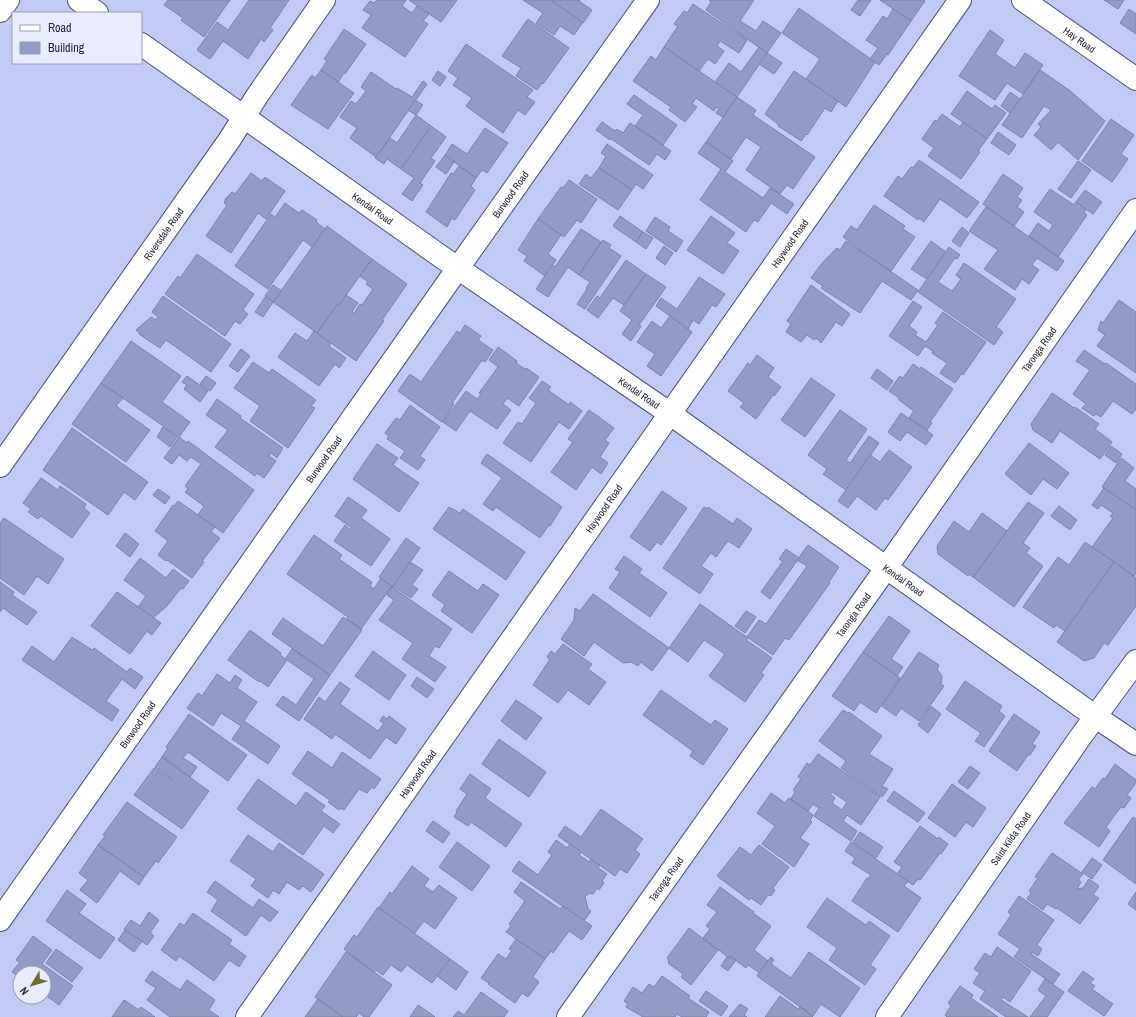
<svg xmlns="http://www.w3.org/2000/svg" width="1136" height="1017" viewBox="0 0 1136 1017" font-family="'Archivo Narrow',sans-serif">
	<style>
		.building { fill: #929bc5; stroke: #7a83ab; fill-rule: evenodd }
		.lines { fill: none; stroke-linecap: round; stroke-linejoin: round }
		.minor-casing { stroke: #495075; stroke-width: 24 }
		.minor { stroke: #fff; stroke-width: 22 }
		.labels { text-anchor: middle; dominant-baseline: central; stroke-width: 3.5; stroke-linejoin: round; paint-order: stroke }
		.street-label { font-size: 10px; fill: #232636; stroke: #e8ecfe }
	</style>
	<rect width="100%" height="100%" fill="#c0caf5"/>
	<g class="building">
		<polygon points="168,0 230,0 204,37 181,20 183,18 164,5"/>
		<polygon points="249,0 289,0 270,28 273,30 264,42 261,39 248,59 223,41 210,59 197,50 217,22 228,30"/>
		<polygon points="377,0 406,0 402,6 412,13 417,6 429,14 423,21 428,24 405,57 362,28 371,15 363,10 370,1 374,3"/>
		<polygon points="409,0 457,0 441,22"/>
		<polygon points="523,0 551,0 583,22 574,35 560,26 554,35 536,23 543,13"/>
		<polygon points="551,0 580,0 579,1 592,10 583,23"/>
		<polygon points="709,0 754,0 740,21 756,31 763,21 781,33 767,53 706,10 711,2"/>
		<polygon points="858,0 871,0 860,16 851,10"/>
		<polygon points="880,0 923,0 925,1 911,21"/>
		<polygon points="1104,0 1124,0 1118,9"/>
		<polygon points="693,4 747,40 739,53 720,41 717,46 724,51 715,64 708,59 699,71 664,47 678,26 674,24 684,11 687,13"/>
		<polygon points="799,8 875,62 846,107 806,79 820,59 782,33"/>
		<polygon points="893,9 911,21 888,55 887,54 879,65 870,59 878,48 866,40 883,16 887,19"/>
		<polygon points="1129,9 1136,14 1136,34 1120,23"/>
		<polygon points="528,19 569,48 543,84 542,83 537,90 516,76 521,68 502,56"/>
		<polygon points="344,29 366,44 345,74 344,73 338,82 321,70 327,61 324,59"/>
		<polygon points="990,30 1004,40 995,54 1015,68 1025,53 1043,65 1023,94 1007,83 995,100 959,76"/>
		<polygon points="466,44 533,90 527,97 535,102 525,115 518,110 503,133 466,106 472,98 453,85 458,78 448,71"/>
		<polygon points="664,47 737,97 723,117 716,113 719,109 716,107 714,111 696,98 692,104 697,107 685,122 669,110 671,107 633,81 651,56 656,60"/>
		<polygon points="759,47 767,53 737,97 715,82 729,63 741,72"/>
		<polygon points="767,53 782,63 774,74 759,64"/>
		<polygon points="321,70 354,93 328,129 291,105 312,75 315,78"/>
		<polygon points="1040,70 1069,90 1105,121 1078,160 1058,142 1051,150 1034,135 1041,127 1038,124 1051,110 1044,106 1022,138 1002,125"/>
		<polygon points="438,71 446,77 440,86 432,80"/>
		<polygon points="794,71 838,101 831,112 825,108 807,135 806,134 801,141 778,126 779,125 765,114"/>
		<polygon points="371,72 396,89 397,88 412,97 423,81 427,84 376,157 350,138 357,128 340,117 351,101 356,104 366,91 361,87"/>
		<polygon points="967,91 992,109 995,105 1006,113 987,139 951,114"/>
		<polygon points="1010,92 1020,99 1010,113 1001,106"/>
		<polygon points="634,95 677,125 663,145 635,126 643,115 627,104"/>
		<polygon points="737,97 756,110 753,115 815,157 793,189 787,185 780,194 746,170 761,147 746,137 731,159 706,142"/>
		<polygon points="415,100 423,105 416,115 408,110"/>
		<polygon points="942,114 960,127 963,122 987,139 978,151 980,152 961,179 928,156 934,148 922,139 935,120 937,121"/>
		<polygon points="416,115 431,126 401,169 387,159 384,164 375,158 390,138 397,143"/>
		<polygon points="1111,119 1134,135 1121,154 1128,159 1112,182 1082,161"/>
		<polygon points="602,122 615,131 617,129 623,133 630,123 671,151 665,160 657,154 649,165 610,138 610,140 596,130"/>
		<polygon points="431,126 446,137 431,158 435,161 420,183 423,185 412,201 402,194 414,178 401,169"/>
		<polygon points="485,128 508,143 487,173 482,170 476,178 445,155 452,144 467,154"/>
		<polygon points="998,132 1016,145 1009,155 991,143"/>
		<polygon points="706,142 733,161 725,172 763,198 770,188 794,204 787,214 771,203 758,222 754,220 746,232 700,200 721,169 698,153"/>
		<polygon points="607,144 653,175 643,189 636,184 632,190 599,168 606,156 601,153"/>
		<polygon points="445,155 454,162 446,174 436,167"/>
		<polygon points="919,160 979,202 967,218 940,199 924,222 919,218 918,220 884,196 898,176 902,179 911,167 913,168"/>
		<polygon points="1078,161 1091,170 1071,198 1058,189"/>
		<polygon points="459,166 476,178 471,186 475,190 455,220 452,218 447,227 426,212 451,173 453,174"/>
		<polygon points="599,168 632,190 618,210 579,184 586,174 591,178"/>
		<polygon points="251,173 262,181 265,177 285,191 266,219 258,213 231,253 206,236 227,205 224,203 226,198 232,192 235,194"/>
		<polygon points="1003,174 1023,188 1017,197 1022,200 1017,207 1024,212 1014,226 983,204"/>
		<polygon points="569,180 597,199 581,223 577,220 564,237 538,219 561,187 563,188"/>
		<polygon points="1050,189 1074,205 1076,202 1086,209 1084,213 1087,215 1058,257 1029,236 1038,223 1049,231 1053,225 1034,212"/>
		<polygon points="1085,190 1102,202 1093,214 1076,202"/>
		<polygon points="285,203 299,213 302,210 317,220 316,222 325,229 312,247 303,240 268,289 235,266 271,214 275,217"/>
		<polygon points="874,205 905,226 903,229 915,237 891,271 859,250 860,249 843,237 851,226 857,230"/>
		<polygon points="986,207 1064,261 1057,271 1037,258 1032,265 1039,270 1029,284 1022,279 1015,290 984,269 998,250 969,231"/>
		<polygon points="620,216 643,232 636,242 613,226"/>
		<polygon points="711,216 735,233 727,243 739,251 723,274 687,250"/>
		<polygon points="655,217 670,227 668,231 683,241 676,252 646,231"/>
		<polygon points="538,219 561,235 548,254 556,260 545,276 524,261 527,256 518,250"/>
		<polygon points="327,226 372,259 339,305 338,304 317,333 273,302"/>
		<polygon points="962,227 969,233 960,247 952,241"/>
		<polygon points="581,229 601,242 579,275 568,267 548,297 536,289 552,265 555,267"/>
		<polygon points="643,232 653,238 646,249 636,242"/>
		<polygon points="603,240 611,245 609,248 621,256 585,309 577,304 587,289 586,288 590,282 579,275"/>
		<polygon points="846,241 918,290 911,300 882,281 860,313 821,288 823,286 811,278 822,263 837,248 840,250"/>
		<polygon points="931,241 946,252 927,279 911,269"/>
		<polygon points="664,246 673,253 665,265 656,258"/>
		<polygon points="949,247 960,255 957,259 955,258 938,282 952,291 961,279 956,275 964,263 1016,299 996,327 1003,332 994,345 918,292"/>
		<polygon points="197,254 254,294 243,310 248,314 240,324 235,321 225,336 165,294 178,276 180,278"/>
		<polygon points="372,259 407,284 382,320 384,321 356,361 317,333 338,304 339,305 346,295 358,303 352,311 354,313 360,304 362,305 373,289 366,284 368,282 360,276"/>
		<polygon points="626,260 646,274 624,305 613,298 598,318 587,310 597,296 600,298"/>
		<polygon points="646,274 666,287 639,325 641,326 631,341 622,334 632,320 620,311"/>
		<polygon points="699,277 725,294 716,307 712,305 699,324 693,320 688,329 656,306 661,298 677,309"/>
		<polygon points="273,285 282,291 273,302 265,296"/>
		<polygon points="811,285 850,314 842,326 836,322 821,343 816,338 814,340 807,335 801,342 786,332 791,324 787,321"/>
		<polygon points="163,296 231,344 211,372 166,340 160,348 139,334 140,333 136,330 151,317 156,320 158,317 152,312"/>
		<polygon points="266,296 273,302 263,317 255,312"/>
		<polygon points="1119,300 1136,312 1136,373 1097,346 1105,335 1098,330 1101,321 1103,323"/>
		<polygon points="913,301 922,307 909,326 917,332 915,335 926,342 938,325 935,323 943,312 986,342 963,375 962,373 955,383 940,373 947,363 932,353 933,351 925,346 918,356 889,336"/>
		<polygon points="670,316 692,332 661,376 647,366 655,354 637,342 652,321 661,328"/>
		<polygon points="465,325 481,336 478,340 493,350 485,362 482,360 452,403 454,404 442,422 398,391 410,374 421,382 457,331 460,333"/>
		<polygon points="314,331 331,343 329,346 346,358 339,368 335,364 319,386 278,357 295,333 307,341"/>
		<polygon points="131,341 181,376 162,402 190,422 179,437 101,383"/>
		<polygon points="498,347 517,361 516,363 525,369 526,368 539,377 519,406 507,398 503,404 511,410 497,429 470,411 456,431 443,422 466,391 477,399 481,394 479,393 498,367 489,360"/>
		<polygon points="241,349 250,356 238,372 229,366"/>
		<polygon points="1084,350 1105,364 1106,363 1136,384 1136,409 1132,414 1113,401 1101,417 1096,414 1094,416 1082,408 1086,404 1073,394 1090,370 1076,361"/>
		<polygon points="757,355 774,368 768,377 781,387 774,396 773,395 756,419 740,407 744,403 728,391 748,363 750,365"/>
		<polygon points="253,362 269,373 272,369 316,400 311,406 315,408 288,448 250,421 260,406 234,388"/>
		<polygon points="913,364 920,369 921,367 953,389 930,422 932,423 927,430 909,418 914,411 899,400 899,398 889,391 900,376 903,378"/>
		<polygon points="877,369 893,381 887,390 871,378"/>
		<polygon points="187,376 208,391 200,402 184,389 187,385 182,382"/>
		<polygon points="206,376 216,383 210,391 200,384"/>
		<polygon points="811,378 835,395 805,437 781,420"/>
		<polygon points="542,381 551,387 548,390 569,405 570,402 582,411 569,429 559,422 531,462 503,443 518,422 522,424 536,403 529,398"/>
		<polygon points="101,383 123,398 116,406 150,430 126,462 72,424"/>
		<polygon points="1052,393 1074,408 1075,407 1099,424 1095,429 1112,442 1100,459 1060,431 1052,443 1033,430 1031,424"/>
		<polygon points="217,399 241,416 240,418 283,448 277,458 271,453 269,456 276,461 264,478 257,473 255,476 215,447 228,430 206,415"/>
		<polygon points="410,405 440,427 420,456 425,460 418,470 400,458 405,451 387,439 389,436 385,433 396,418 400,420"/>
		<polygon points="589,410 614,428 605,440 609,443 600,457 608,463 601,474 592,467 576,490 551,472 573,442 568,439"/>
		<polygon points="840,410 867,429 846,460 850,463 869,436 879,443 846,490 823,474 827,469 808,455"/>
		<polygon points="901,413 933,435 926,445 907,432 900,441 888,432"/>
		<polygon points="163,427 177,437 170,447 157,437"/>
		<polygon points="72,428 148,482 135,500 124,492 108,515 43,470"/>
		<polygon points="179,437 187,443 188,441 254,490 223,533 198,515 204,506 185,492 188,489 185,486 201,464 191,457 187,461 179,455 172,464 164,458"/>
		<polygon points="1029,443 1069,473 1057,489 1043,479 1031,495 1005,474"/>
		<polygon points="377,444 398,458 393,465 419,483 399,512 353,479"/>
		<polygon points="1111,446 1122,454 1116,463 1105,455"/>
		<polygon points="889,450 912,467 888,500 885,498 876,510 857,496 848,508 838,501 870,455 880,462"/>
		<polygon points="487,454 562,507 550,526 549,525 540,538 496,507 493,511 483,504 502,478 481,463"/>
		<polygon points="1121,458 1134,468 1125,481 1136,489 1136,510 1102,487"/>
		<polygon points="41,478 58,490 60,486 86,504 84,508 90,513 72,538 41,516 38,519 28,512 31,509 23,503"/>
		<polygon points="1104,488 1136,510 1136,574 1134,576 1092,547 1113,518 1110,516 1113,513 1101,505 1098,509 1092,505"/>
		<polygon points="158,489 170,497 165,504 153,495"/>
		<polygon points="662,491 687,508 661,545 657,542 650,551 630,537"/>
		<polygon points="348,497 367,510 361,518 390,539 371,566 334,541 345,525 351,530 352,528 335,516"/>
		<polygon points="178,501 215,527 211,532 220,538 202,561 204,562 192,578 167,560 166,561 158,555 168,541 155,531 173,505 174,506"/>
		<polygon points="1028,502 1044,513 1023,543 1030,548 1026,553 1043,566 1014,607 973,577"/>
		<polygon points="1059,506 1077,520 1070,530 1051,516"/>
		<polygon points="449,507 460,513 463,509 525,552 506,580 433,529"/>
		<polygon points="704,507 707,509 708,507 733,524 737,518 752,529 739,548 728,541 716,557 711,553 701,566 713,574 700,594 663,568"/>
		<polygon points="982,513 1007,531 973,577 969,574 968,576 938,554 937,546 954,521 969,532"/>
		<polygon points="4,518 64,559 48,584 37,576 24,595 0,578 0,523"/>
		<polygon points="125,533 139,544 130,557 116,546"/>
		<polygon points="314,535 342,555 339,559 372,582 370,586 374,589 381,578 392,586 361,629 347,619 348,617 287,574"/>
		<polygon points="406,538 420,548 393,587 379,577"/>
		<polygon points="1085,542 1114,562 1065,631 1056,625 1054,628 1023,607 1058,557 1069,565"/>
		<polygon points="808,545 839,567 829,582 830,583 789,640 785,638 773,655 747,637 759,620 766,624 807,566 797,560"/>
		<polygon points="786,549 799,558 770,599 761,592 783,561 779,559"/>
		<polygon points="624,556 642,569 639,573 667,593 650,617 609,588 620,572 615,569"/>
		<polygon points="140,558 166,578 173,569 189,581 183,589 181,588 167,606 153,618 138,607 146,596 124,580"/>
		<polygon points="410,562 423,570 412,585 418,589 411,598 393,586"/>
		<polygon points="1114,562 1136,578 1136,606 1108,645 1104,643 1094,658 1084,661 1057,642"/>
		<polygon points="449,571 478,591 483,584 499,595 472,633 441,611 445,605 432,595"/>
		<polygon points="0,582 14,592 12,595 37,612 27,625 3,608 0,612"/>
		<polygon points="392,587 452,629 439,648 435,646 429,656 446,667 435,682 402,659 413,643 379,620 394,600 387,595"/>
		<polygon points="117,592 161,623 152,635 147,631 130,654 91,626"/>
		<polygon points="593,594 669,648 652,671 641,662 638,666 631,662 623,663 594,642 584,656 561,639 574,620 575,608 580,611"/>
		<polygon points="700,604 748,638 746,640 772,658 761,673 764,675 745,702 709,676 725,654 704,640 688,662 669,648"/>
		<polygon points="746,611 756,617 745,633 735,626"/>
		<polygon points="889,616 910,631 891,659 903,667 897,676 863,652"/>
		<polygon points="343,617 362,630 330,675 272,634 283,618 323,646"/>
		<polygon points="250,630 281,653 280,655 285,659 292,649 330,675 299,721 276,705 283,696 296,705 314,679 287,660 268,687 260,681 259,682 228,660"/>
		<polygon points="72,637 92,650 94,648 127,672 130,668 143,677 135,689 122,679 106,701 119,710 112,721 22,660 32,646 54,662"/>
		<polygon points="563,644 592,664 588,669 606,682 589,705 568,690 558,703 533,685 550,659 547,657 551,651 555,654"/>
		<polygon points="373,651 406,675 389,700 355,676"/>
		<polygon points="863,652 900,678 876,713 860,702 854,711 832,696"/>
		<polygon points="919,652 939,665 937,669 942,676 941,684 944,686 919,721 901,708 896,716 882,706"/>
		<polygon points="217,674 230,683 235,675 242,680 237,688 257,702 244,721 280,746 268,764 232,739 241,726 221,713 213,726 187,708 198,693 202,696"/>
		<polygon points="417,677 434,689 427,698 411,686"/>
		<polygon points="965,681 1002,706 999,711 1005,716 984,747 975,741 981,733 946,709"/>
		<polygon points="340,682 350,689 340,704 378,731 384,723 380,721 383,716 387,719 389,716 406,729 396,744 386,737 370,759 335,734 332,739 304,719 319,697 325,702"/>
		<polygon points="661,690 711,725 715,720 728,729 703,765 690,756 693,751 643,715"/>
		<polygon points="516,700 542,718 526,740 501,721"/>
		<polygon points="931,706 941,714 928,733 918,725"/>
		<polygon points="843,710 848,713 849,712 882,736 869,754 893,769 882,786 888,789 882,797 841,768 846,761 819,741"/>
		<polygon points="189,714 247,755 228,781 188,752 183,758 197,767 190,777 162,757 168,748 166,747"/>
		<polygon points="1014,714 1040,732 1032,744 1036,746 1030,755 1028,755 1017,771 989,751"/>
		<polygon points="499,739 546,772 529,797 482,764"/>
		<polygon points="308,751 332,768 342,752 381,779 374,789 372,787 367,793 359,789 344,810 340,808 339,810 328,802 330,800 292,774"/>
		<path d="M818,754L880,797L861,825L847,815L843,821L857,831L851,841L814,816L819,808L813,804L808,811L791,799L795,792L793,790L801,779L798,777L807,763L810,765ZM832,792L847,802L842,810L832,803L835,798L830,794Z"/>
		<polygon points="162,757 209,791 182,829 134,795 154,768 171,780 172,779 155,767"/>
		<polygon points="1115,764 1136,780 1136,783 1127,795 1131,798 1124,808 1121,807 1106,827 1110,831 1099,847 1064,823 1092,787 1095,789 1103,778 1105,779"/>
		<polygon points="970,766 980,773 968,789 958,782"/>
		<polygon points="470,774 491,789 485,798 522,824 506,847 471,822 468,826 454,817 457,812 456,811 467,794 460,789"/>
		<polygon points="258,779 296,806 306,792 325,806 321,811 340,824 333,833 324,826 303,855 237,809"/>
		<polygon points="952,784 986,808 973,827 966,822 955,837 928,818"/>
		<polygon points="894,791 925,813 918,822 887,801"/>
		<polygon points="771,793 785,803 789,798 813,815 810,820 812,822 800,838 809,844 794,867 762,844 775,826 757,813"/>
		<polygon points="127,802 177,837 158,863 156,861 144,877 98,845 105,836 103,835"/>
		<polygon points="601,809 643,839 635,850 640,854 627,873 620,869 615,876 558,836 565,826 581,837"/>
		<polygon points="1133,817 1136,819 1136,884 1103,860"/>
		<polygon points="433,821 450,833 443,843 426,831"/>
		<polygon points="920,826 938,839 939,837 948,844 941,854 940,853 920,880 918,879 913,885 897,874 902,867 894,862"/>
		<polygon points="860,832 883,847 876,858 853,842"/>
		<polygon points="248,835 273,852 279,843 324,874 311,892 303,886 299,890 287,882 279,894 273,890 268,898 251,886 256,879 230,861"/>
		<polygon points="556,840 567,848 570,844 581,852 579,855 589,862 591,859 600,865 598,868 607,874 602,881 604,883 599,890 597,888 593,894 590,893 585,896 588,909 591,911 584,921 512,871 519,861 538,875 552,855 548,852"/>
		<polygon points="457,842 490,866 472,891 439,867"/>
		<polygon points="851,842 908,881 904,886 921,898 898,932 852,901 867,878 868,879 871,875 852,863 855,858 845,851"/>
		<polygon points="98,845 144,877 139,885 120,871 97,903 80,890 88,880 79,873"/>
		<polygon points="759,845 789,867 773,888 775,890 771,896 768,895 761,905 751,898 749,900 717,876 740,847 751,855"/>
		<polygon points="1052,853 1083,874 1078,880 1081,882 1077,889 1083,888 1089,879 1099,886 1093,895 1099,898 1080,924 1057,908 1056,909 1047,904 1043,910 1027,899 1031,893 1029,891 1038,878 1035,877"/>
		<polygon points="1092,858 1102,865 1092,879 1082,872"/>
		<polygon points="412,866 429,879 424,886 433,892 439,885 457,898 435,929 424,921 414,934 379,908 390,892 392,894"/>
		<polygon points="215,881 253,908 259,899 278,912 270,922 261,915 246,936 211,911 218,900 207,892"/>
		<polygon points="521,882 560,909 563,906 592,926 582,940 569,931 553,953 551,951 545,959 506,932 511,926 509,924 525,901 514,892"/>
		<polygon points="720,887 754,912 753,913 771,926 754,950 768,961 760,973 748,965 746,968 730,956 729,958 703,938 710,929 706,926 717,912 707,905"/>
		<polygon points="67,890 86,904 79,913 115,938 100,959 46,921"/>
		<polygon points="1136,892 1136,910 1128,904"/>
		<polygon points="1019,896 1054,920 1037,945 1042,949 1038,956 1032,952 1031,954 1060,974 1053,984 1014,957 1020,949 998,934 1011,915 1008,912"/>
		<polygon points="827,898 866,925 869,921 890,936 870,965 876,969 865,985 829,960 837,948 807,927"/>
		<polygon points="378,907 450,959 432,983 407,965 401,972 391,965 383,975 376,970 374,972 344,949 354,935 357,937"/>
		<polygon points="149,912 159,920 150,933 154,936 147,945 124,929 131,920 140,926"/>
		<polygon points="193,913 232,940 229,944 246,956 239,967 229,960 214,981 179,956 176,961 161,950 180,923 184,926"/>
		<polygon points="689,928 718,950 691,985 681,977 683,974 668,963 669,961 667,958"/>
		<polygon points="125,930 142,941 134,952 118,940"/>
		<polygon points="33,936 52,950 42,964 73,986 59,1005 44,994 44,973 20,973 20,977 12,972 20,962 16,960"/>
		<polygon points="516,939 545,959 533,977 539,982 528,997 522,993 515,1003 488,984 489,983 481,978 498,954 506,959 512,950 509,949"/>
		<polygon points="997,947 1031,971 1010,1002 1003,997 1001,1000 1028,1017 1006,1017 980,999 985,991 973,983 980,973 974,969 985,953 991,957"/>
		<polygon points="56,949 83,968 72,982 46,963"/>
		<polygon points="346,952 392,985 369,1017 364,1017 359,1013 356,1017 343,1017 315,997"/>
		<polygon points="809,952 860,988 840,1017 821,1004 813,1016 757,976 771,957 774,960 771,964 791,978"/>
		<polygon points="730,956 736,960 728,971 721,966 727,957 729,958"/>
		<polygon points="450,959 468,972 456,990 437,976"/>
		<polygon points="152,971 180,990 187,980 215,1000 209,1010 219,1017 170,1017 147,1000 156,988 145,981"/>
		<polygon points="1083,971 1094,979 1090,983 1095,986 1092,989 1113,1004 1104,1016 1068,991"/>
		<polygon points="662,976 690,996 688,998 709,1012 706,1017 682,1017 677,1014 675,1017 643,1017 626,1007 628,1004 624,1001 633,987 642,993 649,984 654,987"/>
		<polygon points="1045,979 1064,992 1047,1017 1030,1017 1046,996 1038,990"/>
		<polygon points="960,986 973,995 971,998 998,1017 947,1017 945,1015 951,1006 948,1003"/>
		<polygon points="706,991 728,1006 721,1016 699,1001"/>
		<polygon points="481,992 508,1011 504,1017 453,1017 458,1011 464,1015"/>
		<polygon points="780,996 798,1009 800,1007 813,1017 765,1017"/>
		<polygon points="318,999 343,1017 305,1017"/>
		<polygon points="124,1000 139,1010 141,1007 155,1017 112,1017"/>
		<polygon points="740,1004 748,1009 744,1015 747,1017 729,1017"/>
		<polygon points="418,1005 435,1017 410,1017"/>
	</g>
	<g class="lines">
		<g class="minor-casing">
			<g id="minor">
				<polyline points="79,0 97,13"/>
				<path id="s1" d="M1023,0L1136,79"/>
				<polyline points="0,11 8,0"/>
				<path id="s2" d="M141,44L443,258L669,413L1096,717L1136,744"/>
				<path id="s3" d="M0,466L230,139L257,96L324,0"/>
				<path id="s4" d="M0,920L458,268L648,0"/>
				<path id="s5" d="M247,1017L960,0"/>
				<path id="s6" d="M568,1017L877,581L1136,210"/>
				<path id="s7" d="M887,1017L1079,739L1136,661"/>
			</g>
		</g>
		<use href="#minor" class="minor"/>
	</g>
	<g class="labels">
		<g class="street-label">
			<text stroke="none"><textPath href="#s1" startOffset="69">Hay Road</textPath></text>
			<text stroke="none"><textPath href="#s4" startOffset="887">Burwood Road</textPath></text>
			<text stroke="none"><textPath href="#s2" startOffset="284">Kendal Road</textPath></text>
			<text stroke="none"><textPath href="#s3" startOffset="284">Riversdale Road</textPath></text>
			<text stroke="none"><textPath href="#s5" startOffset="945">Haywood Road</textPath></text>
			<text stroke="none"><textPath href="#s6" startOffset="817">Taronga Road</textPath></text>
			<text stroke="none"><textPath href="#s2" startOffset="608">Kendal Road</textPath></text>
			<text stroke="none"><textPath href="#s4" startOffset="563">Burwood Road</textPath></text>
			<text stroke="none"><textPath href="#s5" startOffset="621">Haywood Road</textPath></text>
			<text stroke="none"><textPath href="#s2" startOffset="932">Kendal Road</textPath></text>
			<text stroke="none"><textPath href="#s6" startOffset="493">Taronga Road</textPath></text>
			<text stroke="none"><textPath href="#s4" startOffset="239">Burwood Road</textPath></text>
			<text stroke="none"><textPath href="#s5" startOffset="297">Haywood Road</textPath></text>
			<text stroke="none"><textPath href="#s7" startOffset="217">Saint Kilda Road</textPath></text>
			<text stroke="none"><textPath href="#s6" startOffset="169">Taronga Road</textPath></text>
		</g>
	</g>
	<rect x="12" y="12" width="130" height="52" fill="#e8ecfe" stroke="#999dae"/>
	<rect x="20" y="25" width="20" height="6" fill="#ffffff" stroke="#999dae"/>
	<text x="48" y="32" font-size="12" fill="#232636">Road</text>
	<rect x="20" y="42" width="20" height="12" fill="#929bc5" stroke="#999dae"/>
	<text x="48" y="52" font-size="12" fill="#232636">Building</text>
	<g transform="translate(32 985) rotate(232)"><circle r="19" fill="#e8ecfe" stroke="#999dae"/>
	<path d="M0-3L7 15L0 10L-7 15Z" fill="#756835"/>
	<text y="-6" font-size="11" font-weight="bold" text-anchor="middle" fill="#232636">N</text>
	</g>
</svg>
